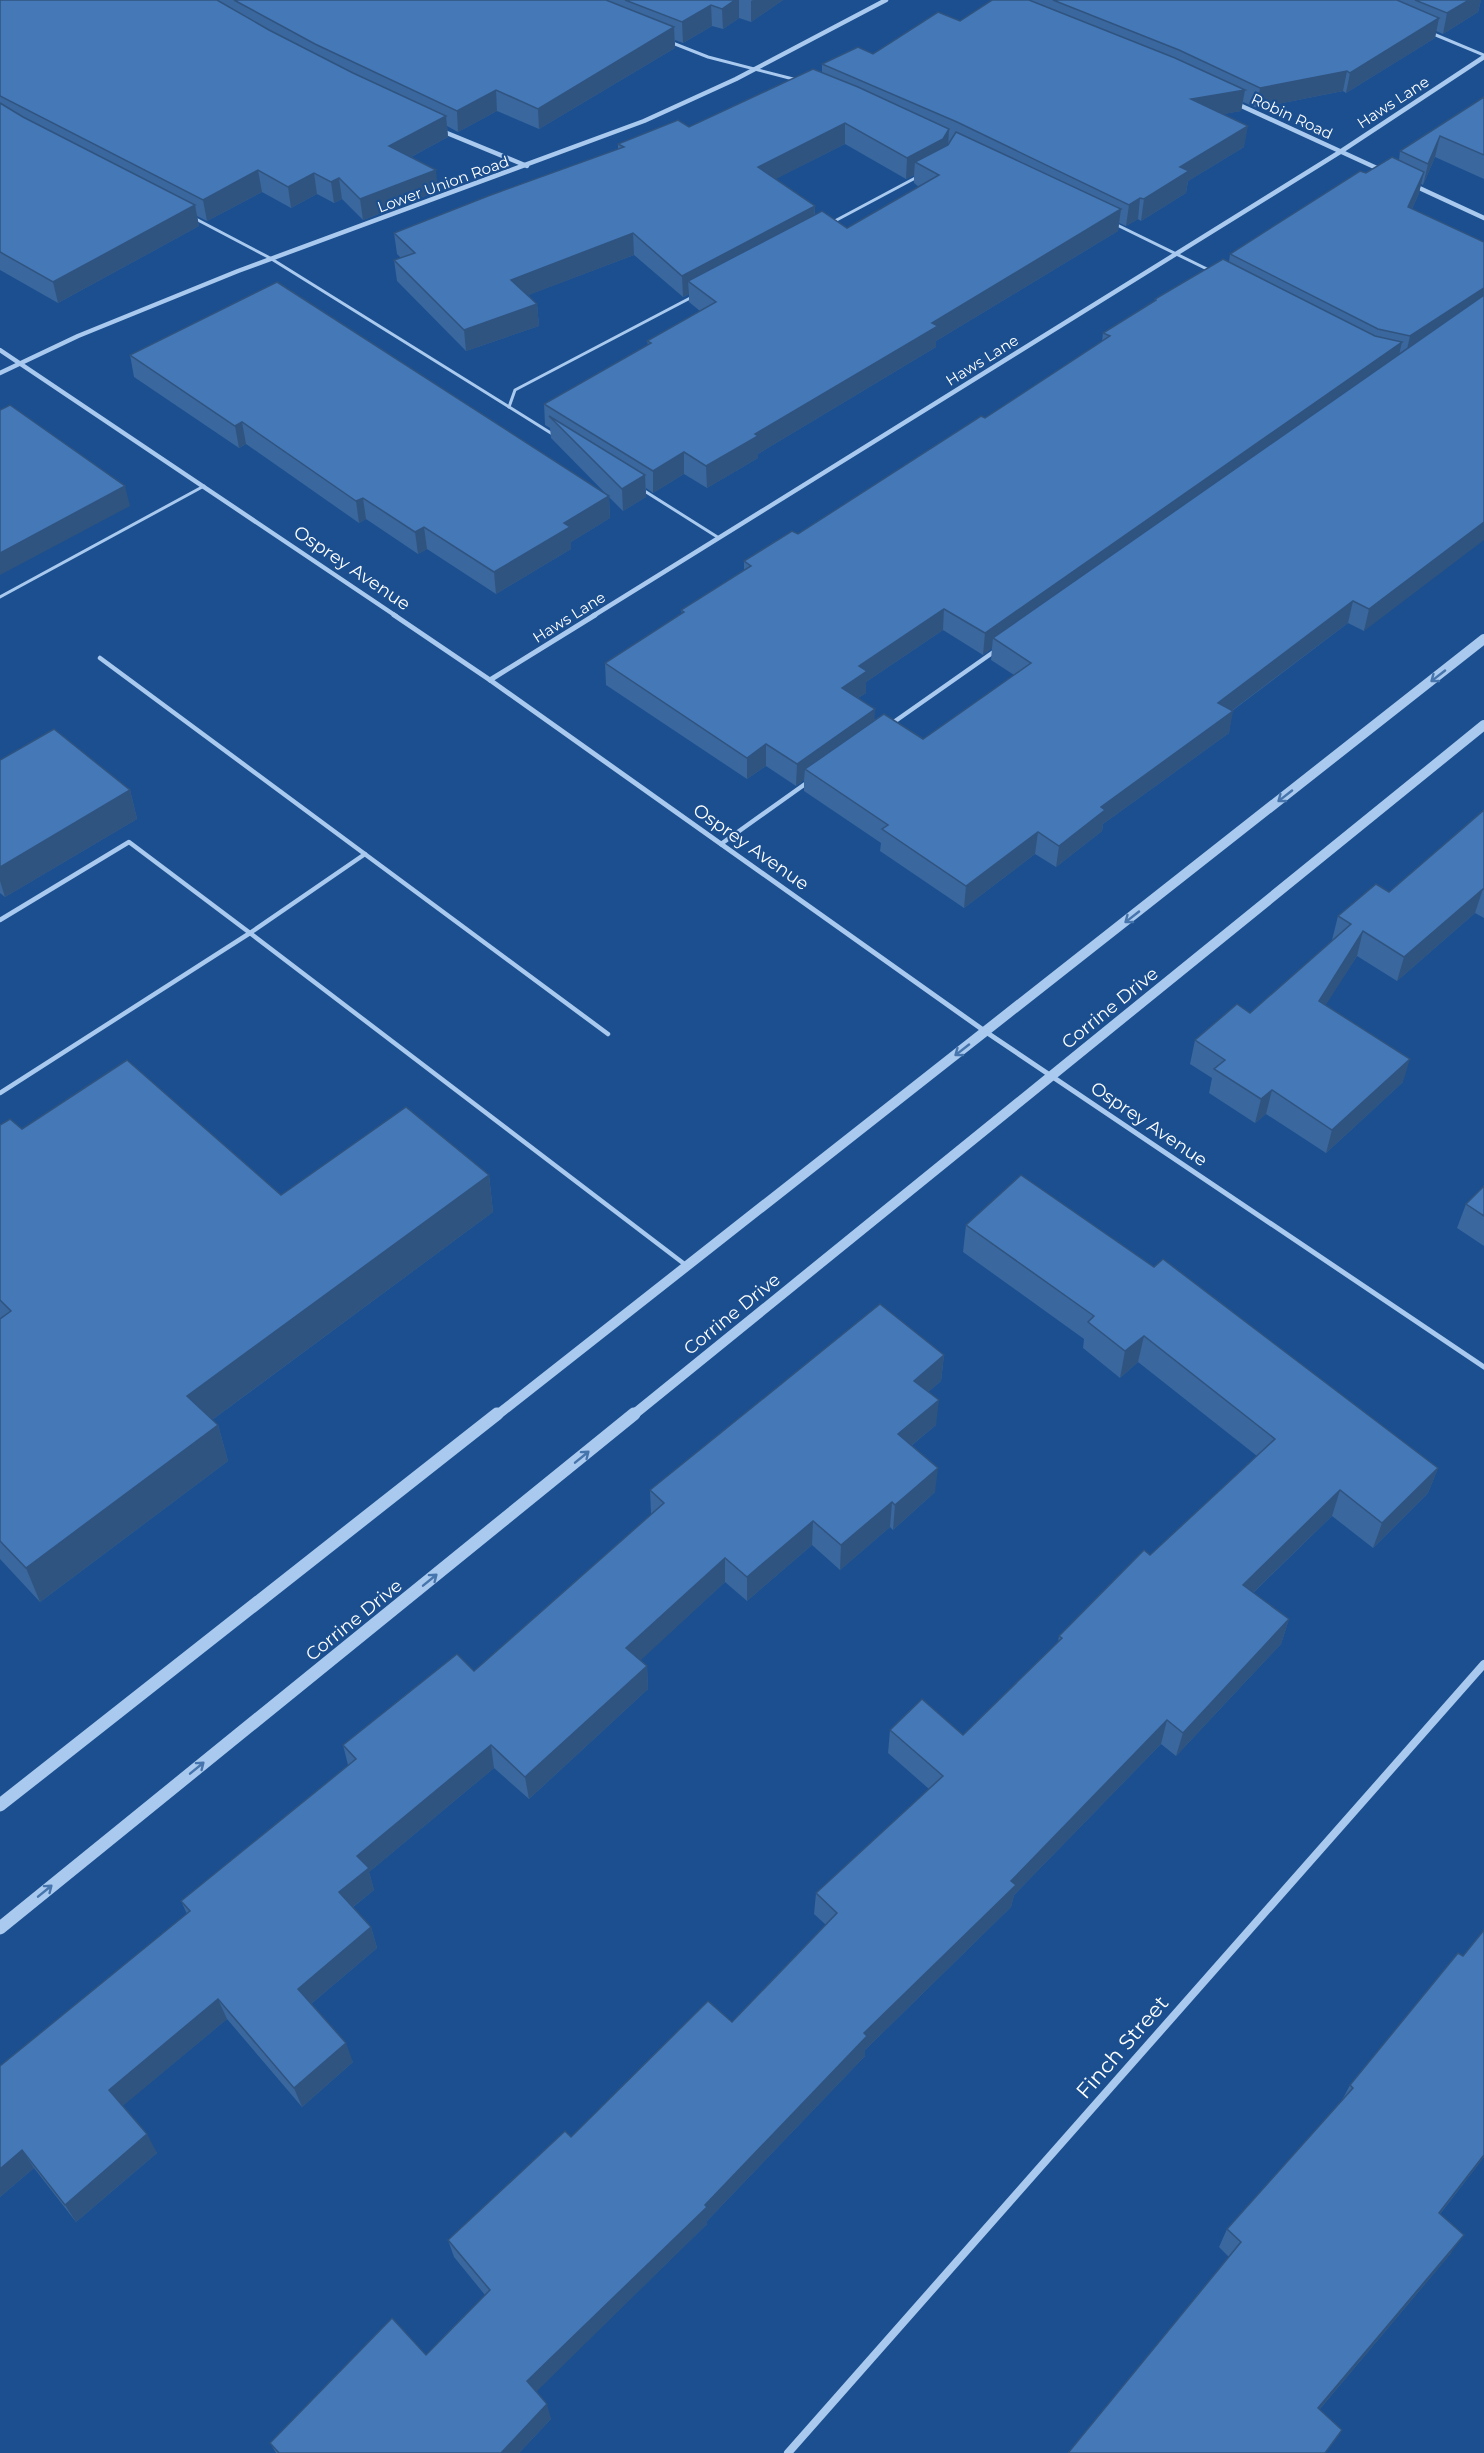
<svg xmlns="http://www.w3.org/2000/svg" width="1484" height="2453" viewBox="0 0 1484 2453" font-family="Montserrat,sans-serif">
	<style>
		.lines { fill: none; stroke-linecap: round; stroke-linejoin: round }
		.service-far1 { stroke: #a9c9ee; stroke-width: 3 }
		.service { stroke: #a9c9ee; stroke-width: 4.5 }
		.minor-far2 { stroke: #a9c9ee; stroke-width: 4.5 }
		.minor-far1 { stroke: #a9c9ee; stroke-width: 5 }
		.minor { stroke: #a9c9ee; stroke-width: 8 }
		.tertiary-far1 { stroke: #a9c9ee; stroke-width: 10 }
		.tertiary { stroke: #a9c9ee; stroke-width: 13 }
		.wall { fill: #3a679d; fill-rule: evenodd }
		.shaded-wall { fill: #305480 }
		.building { fill: #4478b7; stroke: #305480; stroke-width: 1.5 }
		.oneway { stroke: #4674ac }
		.labels { text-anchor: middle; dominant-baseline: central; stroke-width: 4.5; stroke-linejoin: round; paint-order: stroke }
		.far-street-label { font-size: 15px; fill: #fff; stroke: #1b4f8f }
		.street-label { font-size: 18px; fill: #fff; stroke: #1b4f8f }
		.near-street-label { font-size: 21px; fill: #fff; stroke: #1b4f8f }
	</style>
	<rect width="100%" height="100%" fill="#1b4f8f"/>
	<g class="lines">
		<g class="service-far1">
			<polyline points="1431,33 1484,55"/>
			<polyline points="670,42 708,57 797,80"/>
			<polyline points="194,218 270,258 554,435"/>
			<polyline points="831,223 919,176"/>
			<polyline points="1113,223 1211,271"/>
			<polyline points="509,407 515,390 694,296"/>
			<polyline points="643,490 719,538"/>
			<polyline points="0,597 204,486"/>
		</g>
		<g class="service">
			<polyline points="100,658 608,1034"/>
			<polyline points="891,724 995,651"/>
			<polyline points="721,844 808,782"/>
			<polyline points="0,920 129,842 250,933 365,854"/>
			<polyline points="0,1093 250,933 687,1266"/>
		</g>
		<g class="minor-far2">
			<polyline points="1235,103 1381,170"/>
			<polyline points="442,131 527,166"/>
			<polyline points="1415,186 1484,218"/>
			<polyline points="0,350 396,616"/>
			<polyline points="0,373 78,336 238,271 644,121 736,79 886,0"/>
			<polyline points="593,616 1340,152 1484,57"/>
		</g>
		<g class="minor-far1">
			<polyline points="394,615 490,680 986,1032 1484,1367"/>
			<polyline points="490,680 595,615"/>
		</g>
		<polyline class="minor" points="788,2453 1484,1664"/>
		<g class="tertiary-far1">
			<polyline points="496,1416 1484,639"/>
			<polyline points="632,1416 1484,725"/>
		</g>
		<g class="tertiary">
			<polyline points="0,1805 497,1414"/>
			<polyline points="0,1928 634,1414"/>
		</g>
	</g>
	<g class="wall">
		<polygon points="0,0 783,0 751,22 739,18 723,29 712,26 683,43 675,40 675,48 539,129 497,111 458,132 447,126 448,137 411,157 438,191 363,220 342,199 334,203 317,194 291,208 262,192 207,221 197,216 199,226 58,303 0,270"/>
		<path d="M992,0H1481L1478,12L1443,34L1436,31L1435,38L1346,93L1343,91L1257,108L1243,102L1241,111L1223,114L1244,147L1188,181L1186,193L1141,221L1138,219L1126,226L1119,223L1118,231L936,341V347L758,454V458L707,488L684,474L653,493L646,488V497L623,511L609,497L610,518L571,542V549L496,594L427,549L418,554L366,519L359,523L246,444L239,448L134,377L130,355L608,496L551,438L550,428L545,425L544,404L648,345L647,341L700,311L689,302V294L683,297L634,255L528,295L537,304L539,326L466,351L397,281L394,260L401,258L397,254L394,233L618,149V144L689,127L822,72V64L873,54L960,21ZM845,144L906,179L914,175V183L919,187L847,228L815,215V206L775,179Z"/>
		<path d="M1484,97V179L1435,157L1423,185L1421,184L1419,193L1412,209L1484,242L1364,631L1348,623L1232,711L1229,733L1103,824L1102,831L1056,867L1035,854L964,908L880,851L881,843L804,791V780L796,786L766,766L747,779L606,685L605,663L682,614L681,610L744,570V561L798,534L985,418L1102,341L1103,333L1154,301L1155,299L1229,262L1230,254L1366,173L1399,160L1400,151ZM943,630L983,655L992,648L991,660L1014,675L923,739L875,720L858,698L866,693V682Z"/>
		<polygon points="0,760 130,790 137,819 5,897 0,893"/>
		<polygon points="1484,810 1484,918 1475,913 1397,981 1357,956 1325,1005 1403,1082 1326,1153 1266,1114 1255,1123 1209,1093 1212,1078 1190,1064 1195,1040 1250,1013 1333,941 1332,940 1338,916 1389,892"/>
		<polygon points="0,1125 22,1129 281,1195 489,1175 493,1212 212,1420 218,1425 228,1461 40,1602 0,1559"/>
		<polygon points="1484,1186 1484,1246 1457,1228 1466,1204"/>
		<polygon points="966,1225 1438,1468 1428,1493 1373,1548 1332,1516 1253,1593 1289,1619 1281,1644 1176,1756 1161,1744 1014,1895 1011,1907 865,2050 865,2056 707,2221 707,2224 536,2391 551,2419 519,2453 276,2453 270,2443 426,2355 485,2295 454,2257 448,2240 571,2137 732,2022 826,1925 814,1914 816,1893 929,1789 888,1753 890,1730 963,1735 1058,1642 1059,1636 1150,1555 1257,1456 1138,1362 1120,1378 1083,1348 1084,1339 963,1252"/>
		<polygon points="944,1355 941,1381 928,1392 936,1425 911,1446 935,1492 893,1530 890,1527 840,1570 812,1545 747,1601 725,1582 640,1660 647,1666 648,1689 529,1799 494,1768 369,1872 374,1890 353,1907 371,1927 377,1948 311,2004 353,2062 302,2107 227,2019 122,2106 157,2153 76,2222 34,2168 0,2197 0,2066 187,1914 181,1901 348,1765 343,1745 474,1671 651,1515 650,1490"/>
		<polygon points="1350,2085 1484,2157 1440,2214 1451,2253 1319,2410 1229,2257 1219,2247 1227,2229 1341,2102"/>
	</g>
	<g class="shaded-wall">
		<polygon points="735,0 739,0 739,18 723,29 722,9"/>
		<polygon points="753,0 783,0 751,22 751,1"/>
		<polygon points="1469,0 1481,0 1478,12 1443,34 1447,13"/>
		<polygon points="711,5 712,26 683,43 682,22"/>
		<polygon points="1439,18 1435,38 1346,93 1350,73"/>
		<polygon points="674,27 675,48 539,129 538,109"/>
		<polygon points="1347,71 1343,91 1257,108 1260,88"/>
		<polygon points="496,90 497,111 458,132 457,111"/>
		<polygon points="1245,90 1241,111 1188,121 1191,99"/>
		<polygon points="446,116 448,137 392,167 389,146"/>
		<polygon points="845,123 845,144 758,188 758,167"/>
		<polygon points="1248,126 1244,147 1188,181 1186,193 1141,221 1144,199 1180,167"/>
		<polygon points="949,129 948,150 915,162 914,175 906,179 907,158"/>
		<polygon points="1440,136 1435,157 1423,185 1428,164"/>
		<polygon points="258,170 262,192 207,221 203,200"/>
		<polygon points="436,170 438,191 363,220 360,199"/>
		<polygon points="1424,172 1419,193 1403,229 1408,207"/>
		<polygon points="314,173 317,194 291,208 288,187"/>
		<polygon points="339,178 342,199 334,203 331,182"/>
		<polygon points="1140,198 1138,219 1126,226 1129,205"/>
		<polygon points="195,205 199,226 58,303 53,282"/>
		<polygon points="815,206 814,227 688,281 689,294 683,297 682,276"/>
		<polygon points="1121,209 1118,231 936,341 936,347 758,454 758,458 707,488 706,466 755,434 932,323"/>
		<polygon points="633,233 634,255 513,301 511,280"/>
		<polygon points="1484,288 1484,299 1405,358 1410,336"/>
		<polygon points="537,304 539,326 466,351 464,330"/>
		<polygon points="1402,342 1397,364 993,638 992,648 983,655 985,633"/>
		<polygon points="242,422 246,444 239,448 235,426"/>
		<polygon points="684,452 684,474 653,493 653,471"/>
		<polygon points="645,475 646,497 623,511 622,489"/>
		<polygon points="125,486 130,506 0,575 0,553"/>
		<polygon points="609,496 610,518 571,542 571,549 496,594 494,572 564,523"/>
		<polygon points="363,498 366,519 359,523 356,501"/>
		<polygon points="1484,522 1484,540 1364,631 1369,609"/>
		<polygon points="424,527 427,549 418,554 415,532"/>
		<polygon points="1353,601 1348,623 1214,724 1218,703"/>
		<polygon points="944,609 943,630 866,682 866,693 841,709 842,688 859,666"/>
		<polygon points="875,709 874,731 805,769 804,780 796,786 797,764"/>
		<polygon points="1233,711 1229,733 1103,824 1102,831 1056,867 1059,846 1101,807"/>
		<polygon points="766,744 766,766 747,779 747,758"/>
		<polygon points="130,790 137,819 5,897 0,881 0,867"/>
		<polygon points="1038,832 1035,854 964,908 966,886"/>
		<polygon points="1483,889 1475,913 1397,981 1404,957"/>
		<polygon points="1363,931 1357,956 1313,1025 1319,1001"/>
		<polygon points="1410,1059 1403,1082 1326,1153 1332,1130"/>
		<polygon points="1272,1090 1266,1114 1255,1123 1261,1099"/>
		<polygon points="489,1175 493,1212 197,1431 187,1396"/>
		<polygon points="1144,1336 1138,1362 1120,1378 1125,1351"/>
		<polygon points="944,1355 941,1381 912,1406 914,1381"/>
		<polygon points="939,1400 936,1425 895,1459 898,1434"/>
		<polygon points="218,1425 228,1461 40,1602 26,1568"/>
		<polygon points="938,1468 935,1492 893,1530 895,1505"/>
		<polygon points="1438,1468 1428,1493 1373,1548 1382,1523"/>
		<polygon points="1340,1490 1332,1516 1235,1610 1243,1585"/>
		<polygon points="892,1502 890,1527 840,1570 841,1545"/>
		<polygon points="813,1521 812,1545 747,1601 747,1577"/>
		<polygon points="725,1558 725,1582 628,1672 626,1648"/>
		<polygon points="1289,1619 1281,1644 1176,1756 1183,1733"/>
		<polygon points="647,1666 648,1689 529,1799 525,1777"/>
		<polygon points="1167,1720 1161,1744 1014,1895 1011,1907 865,2050 865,2056 707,2221 707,2224 531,2397 527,2381 705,2205 864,2033 1011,1881"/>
		<polygon points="491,1745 494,1768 369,1872 374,1890 345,1913 339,1892 357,1856"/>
		<polygon points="371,1927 377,1948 305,2009 298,1989"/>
		<polygon points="218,1999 227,2019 119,2109 109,2090"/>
		<polygon points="346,2043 353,2062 302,2107 294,2088"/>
		<polygon points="147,2134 157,2153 76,2222 65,2205"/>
		<polygon points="22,2150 34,2168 0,2197 0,2169"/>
		<polygon points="1484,2155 1484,2157 1426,2231 1439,2213"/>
		<polygon points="1464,2235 1451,2253 1307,2424 1318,2408"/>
		<polygon points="547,2404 551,2419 519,2453 501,2453"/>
	</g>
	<g class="building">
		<polygon points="0,0 217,0 269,30 353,73 446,116 389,146 436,170 360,199 339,178 331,182 314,173 288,187 258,170 203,200 0,96"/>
		<polygon points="234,0 606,0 674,27 538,109 496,90 457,111 315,44"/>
		<polygon points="625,0 735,0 722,9 711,5 682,22"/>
		<polygon points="992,0 1029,0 1175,58 1245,90 1191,99 1248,126 1180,167 1189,171 1144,199 1140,198 1129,205 957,122 822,64 858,47 873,54 938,12 960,21"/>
		<polygon points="1053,0 1397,0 1439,18 1350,73 1347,71 1260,88 1179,50"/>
		<polygon points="1415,0 1469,0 1447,13"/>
		<polygon points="813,69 858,87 949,129 943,139 907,158 845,123 758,167 815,206 682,276 633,233 511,280 537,304 464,330 394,260 415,253 394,233 488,196 624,147 618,144 678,120 689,127"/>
		<polygon points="1484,97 1484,155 1440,136 1428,164 1400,151"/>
		<polygon points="0,103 23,117 195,205 53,282 0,252"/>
		<polygon points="956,132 1121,209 932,323 938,326 755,434 758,436 706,466 684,452 653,471 544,404 651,343 647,341 716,302 688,281 822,211 847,228 939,175 915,162 948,145"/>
		<polygon points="1392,157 1424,172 1408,207 1484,242 1484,288 1410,336 1378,329 1230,254 1360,171 1366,173"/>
		<polygon points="1223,259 1375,336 1402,342 985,633 944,609 859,666 867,671 842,688 875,709 797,764 766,744 747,758 605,663 684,612 681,610 751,566 744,561 792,531 798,534 981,416 985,418 1110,336 1103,333 1156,300 1155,299"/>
		<polygon points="277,282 609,496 564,523 570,527 494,572 424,527 415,532 363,498 356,501 242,422 235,426 130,355"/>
		<polygon points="1484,295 1484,522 1369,609 1353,601 1218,703 1233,711 1101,807 1105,810 1059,846 1038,832 966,886 882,829 888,825 805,769 884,714 923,739 1031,663 993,638"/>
		<polygon points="10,405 125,486 0,553 0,410"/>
		<polygon points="549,416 645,475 622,489"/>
		<polygon points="54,729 130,790 0,867 0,760"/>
		<polygon points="1484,810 1484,889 1483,889 1404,957 1363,931 1319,1001 1410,1059 1332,1130 1272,1090 1261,1099 1214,1069 1225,1060 1195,1040 1237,1004 1250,1013 1351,924 1338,916 1376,884 1389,892"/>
		<polygon points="127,1060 281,1195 406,1107 489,1175 187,1396 218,1425 26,1568 0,1541 0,1319 11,1311 0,1300 0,1125 10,1119 22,1129"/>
		<polygon points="1021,1175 1154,1267 1163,1259 1438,1468 1382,1523 1340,1490 1243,1585 1289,1619 1183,1733 1167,1720 1011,1881 1016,1885 864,2033 867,2036 705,2205 707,2207 527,2381 547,2404 501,2453 279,2453 270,2443 392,2318 426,2355 490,2290 448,2240 565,2131 571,2137 708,2001 732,2022 837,1913 816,1893 943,1776 890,1730 922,1699 963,1735 1062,1638 1059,1636 1144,1550 1150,1555 1275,1439 1144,1336 1125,1351 1088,1322 1094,1316 966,1225"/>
		<polygon points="1484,1186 1484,1216 1466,1204"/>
		<polygon points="880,1304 944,1355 914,1381 939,1400 898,1434 938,1468 895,1505 892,1502 841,1545 813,1521 747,1577 725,1558 626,1648 647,1666 525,1777 491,1745 357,1856 369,1868 339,1892 371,1927 298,1989 346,2043 294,2088 218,1999 109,2090 147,2134 65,2205 22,2150 0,2169 0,2066 190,1911 181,1901 356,1759 343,1745 457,1654 474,1671 664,1503 650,1490"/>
		<polygon points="1484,1930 1484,2155 1439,2213 1464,2235 1318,2408 1342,2430 1325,2453 1068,2453 1241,2242 1227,2229 1353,2088 1350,2085 1458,1953 1463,1956"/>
	</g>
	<defs><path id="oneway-shaft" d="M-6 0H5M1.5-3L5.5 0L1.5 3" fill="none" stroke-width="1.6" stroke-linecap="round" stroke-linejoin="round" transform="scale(1.5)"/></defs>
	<g class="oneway">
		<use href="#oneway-shaft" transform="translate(1438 676) rotate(142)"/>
		<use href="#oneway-shaft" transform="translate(1285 796) rotate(142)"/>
		<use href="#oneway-shaft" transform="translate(1132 917) rotate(142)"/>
		<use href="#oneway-shaft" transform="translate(962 1050) rotate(142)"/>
		<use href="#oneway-shaft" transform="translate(582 1457) rotate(-39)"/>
		<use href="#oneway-shaft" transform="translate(430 1580) rotate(-39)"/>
		<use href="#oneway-shaft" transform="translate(197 1768) rotate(-39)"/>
		<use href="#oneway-shaft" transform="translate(45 1891) rotate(-39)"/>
	</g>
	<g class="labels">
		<g class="far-street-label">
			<text transform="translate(1393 102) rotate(-33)">Haws Lane</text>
			<text transform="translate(1292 116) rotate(25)">Robin Road</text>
			<text transform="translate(443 184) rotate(-20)">Lower Union Road</text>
			<text transform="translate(982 360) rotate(-32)">Haws Lane</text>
			<text transform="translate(569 617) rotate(-32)">Haws Lane</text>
		</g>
		<g class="street-label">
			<text transform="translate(352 568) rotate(34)">Osprey Avenue</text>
			<text transform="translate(751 847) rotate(35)">Osprey Avenue</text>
			<text transform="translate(1110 1008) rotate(-39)">Corrine Drive</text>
			<text transform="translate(1149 1124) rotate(34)">Osprey Avenue</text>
			<text transform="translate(732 1314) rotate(-39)">Corrine Drive</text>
			<text transform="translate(354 1620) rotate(-39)">Corrine Drive</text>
		</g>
		<g class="near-street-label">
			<text transform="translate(1122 2047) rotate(-49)">Finch Street</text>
		</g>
	</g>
</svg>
